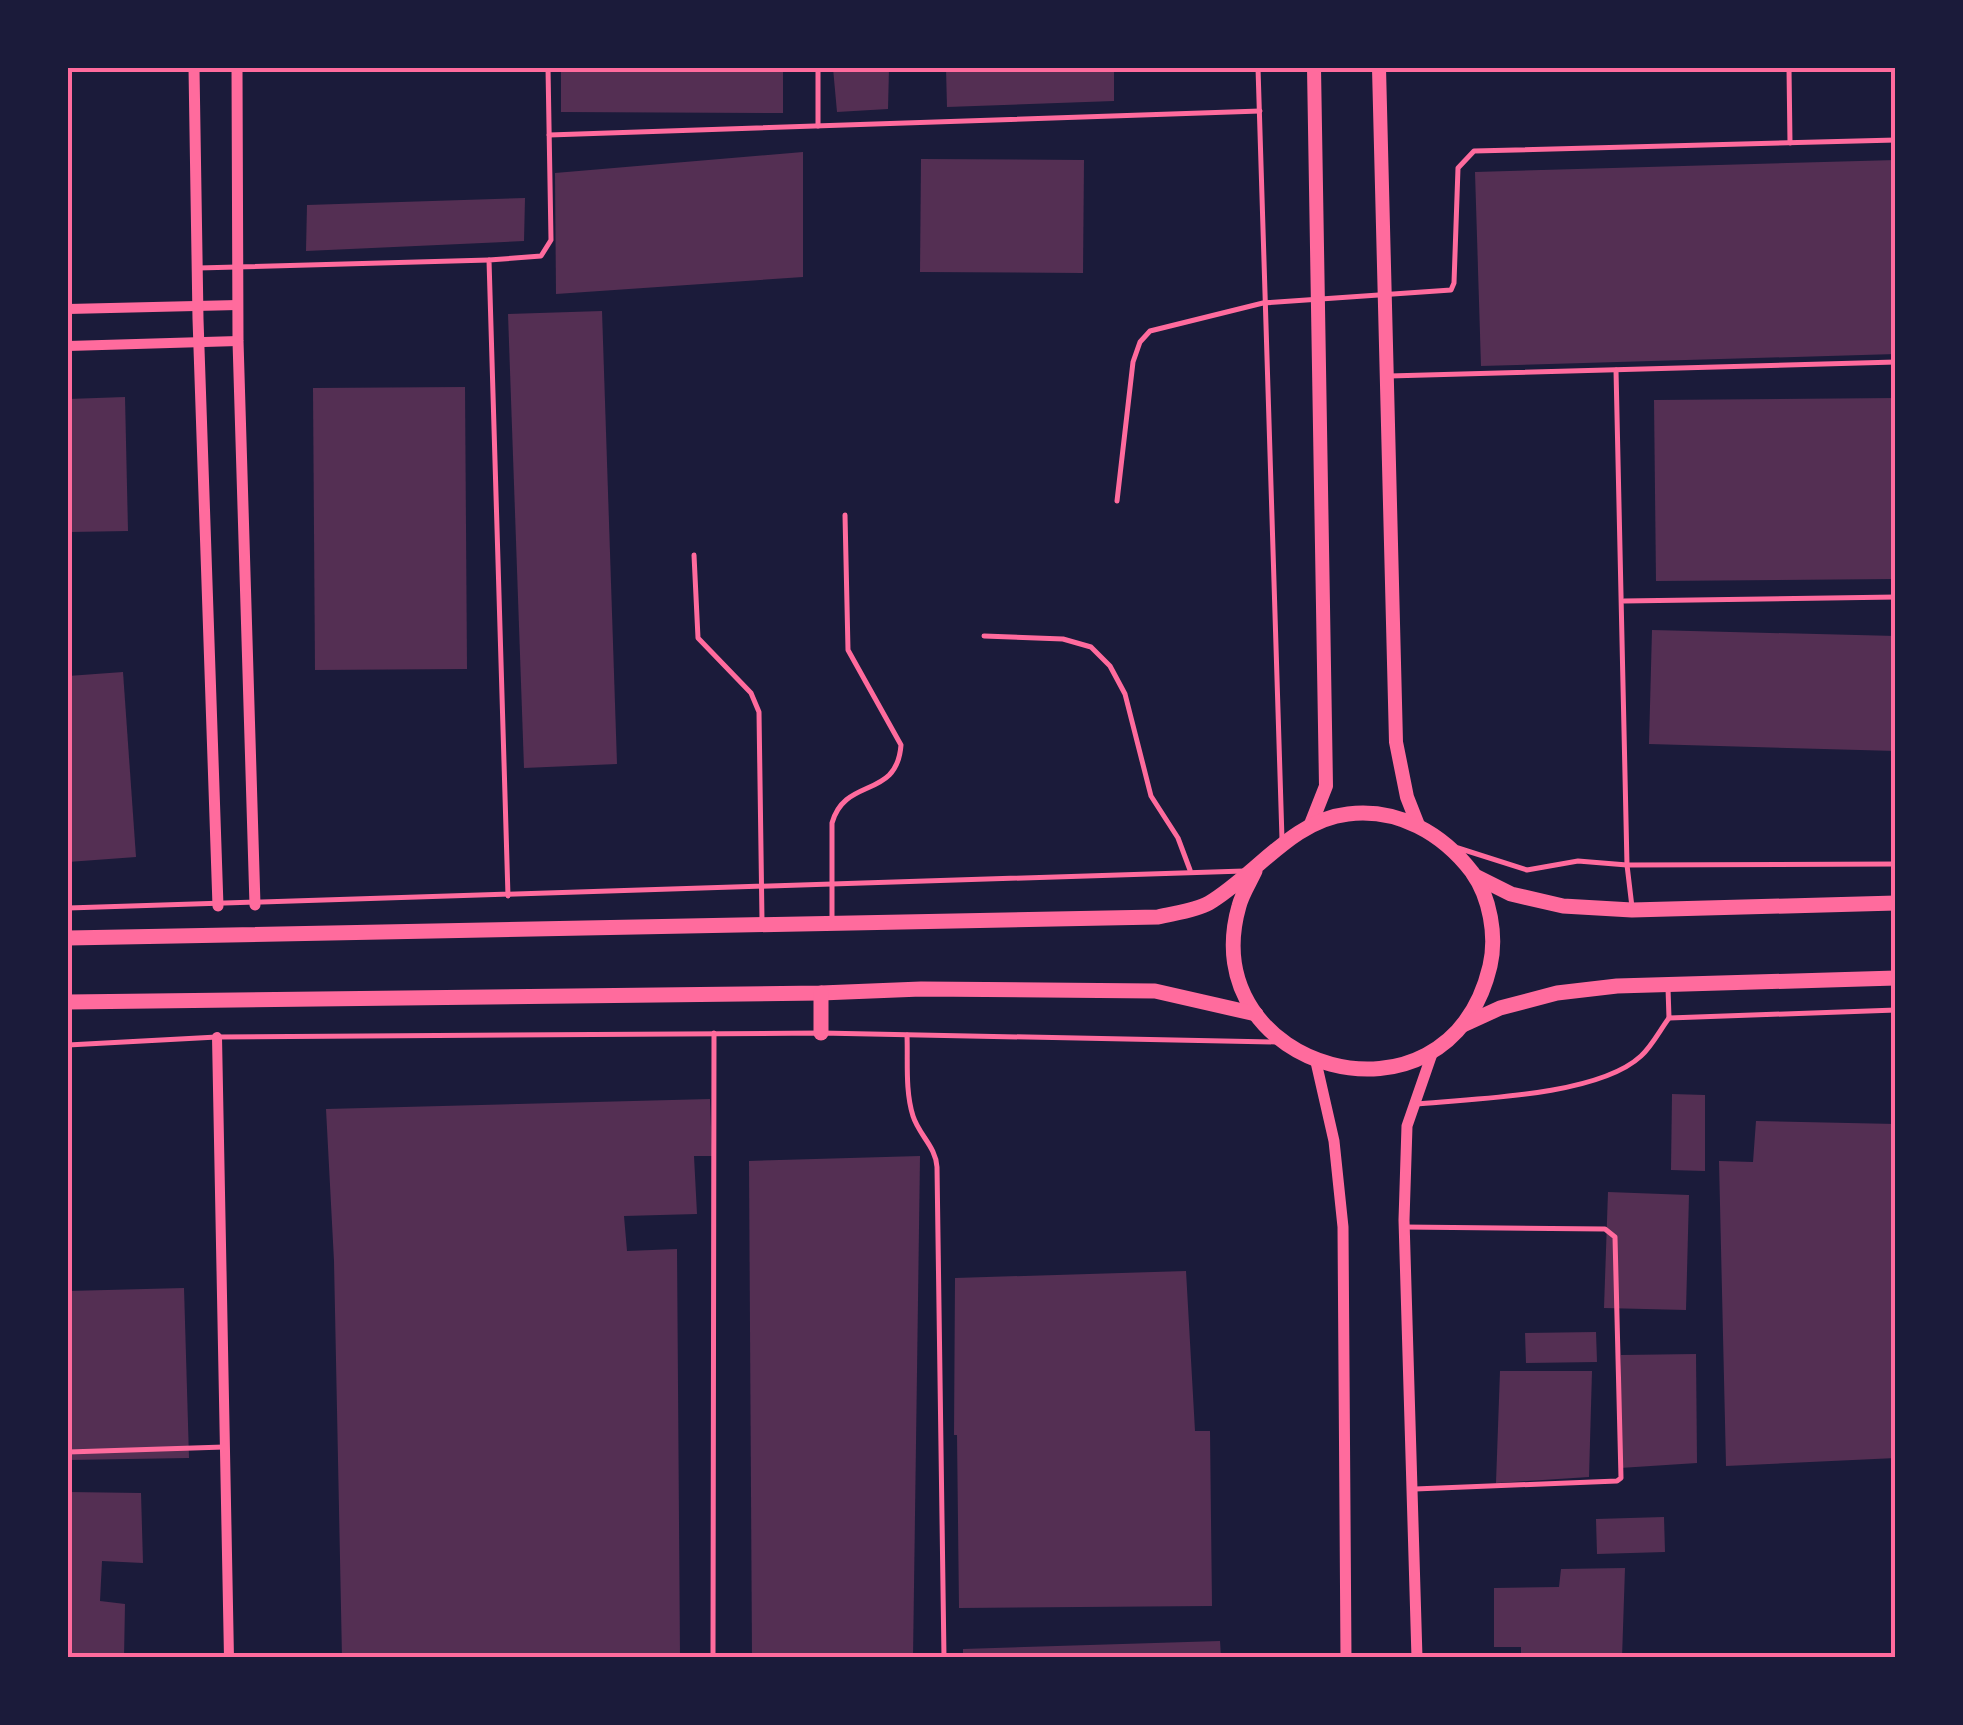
<svg xmlns="http://www.w3.org/2000/svg" width="1963" height="1725" viewBox="0 0 1963 1725" font-family="Manrope,sans-serif">
	<style>
		.building { fill: #542f53 }
		.lines { fill: none; stroke-linecap: round; stroke-linejoin: round }
		.service { stroke: #ff6b9d; stroke-width: 5 }
		.minor { stroke: #ff6b9d; stroke-width: 10 }
		.tertiary { stroke: #ff6b9d; stroke-width: 11 }
		.secondary { stroke: #ff6b9d; stroke-width: 14 }
		.primary { stroke: #ff6b9d; stroke-width: 15 }
		.neatline { fill: none; stroke: #ff6b9d; stroke-width: 4 }
	</style>
	<rect width="100%" height="100%" fill="#1b1b3a"/>
	<g class="building">
		<polygon points="561,68 783,68 783,113 561,112"/>
		<polygon points="833,68 889,68 888,109 837,112"/>
		<polygon points="946,68 1114,68 1114,101 947,107"/>
		<polygon points="803,152 803,277 556,294 555,173"/>
		<polygon points="921,159 1084,160 1083,273 920,272"/>
		<polygon points="1896,160 1896,354 1481,366 1475,172"/>
		<polygon points="525,198 524,241 306,251 307,205"/>
		<polygon points="602,311 617,764 524,768 508,314"/>
		<polygon points="465,387 467,669 315,670 313,388"/>
		<polygon points="125,397 128,531 70,532 68,399"/>
		<polygon points="1896,398 1896,579 1656,581 1654,400"/>
		<polygon points="1652,630 1896,636 1896,751 1649,744"/>
		<polygon points="123,672 136,857 68,862 68,676"/>
		<polygon points="1672,1094 1705,1095 1705,1171 1671,1170"/>
		<polygon points="710,1099 712,1156 694,1156 697,1214 624,1216 627,1251 677,1249 680,1658 342,1658 334,1261 326,1109"/>
		<polygon points="1756,1121 1896,1124 1896,1458 1726,1466 1719,1161 1753,1162"/>
		<polygon points="920,1156 913,1658 752,1658 749,1161"/>
		<polygon points="1608,1192 1689,1195 1686,1310 1604,1308"/>
		<polygon points="1186,1271 1195,1431 1210,1431 1212,1606 959,1608 957,1435 954,1435 955,1278"/>
		<polygon points="184,1288 189,1458 68,1460 68,1291"/>
		<polygon points="1596,1332 1597,1362 1526,1363 1525,1333"/>
		<polygon points="1696,1354 1697,1463 1620,1468 1621,1355"/>
		<polygon points="1500,1371 1592,1371 1589,1477 1496,1483"/>
		<polygon points="68,1492 141,1493 143,1563 102,1561 100,1601 125,1604 124,1658 68,1658"/>
		<polygon points="1664,1517 1665,1552 1597,1554 1596,1519"/>
		<polygon points="1625,1568 1622,1658 1521,1658 1521,1647 1494,1647 1494,1588 1559,1587 1561,1569"/>
		<polygon points="1220,1641 1221,1658 963,1658 963,1649"/>
	</g>
	<g class="lines">
		<g class="service">
			<polyline points="818,68 818,126"/>
			<polyline points="1258,68 1282,839"/>
			<polyline points="1789,68 1790,143"/>
			<polyline points="549,135 1260,111"/>
			<polyline points="198,268 489,260"/>
			<polyline points="1616,370 1627,865 1632,907"/>
			<polyline points="1389,376 1896,362"/>
			<polyline points="1117,501 1133,362 1140,342 1150,331 1263,303 1451,290 1454,283 1458,168 1474,151 1896,140"/>
			<polyline points="694,555 698,638 751,693 759,712 762,920"/>
			<polyline points="1624,601 1896,597"/>
			<polyline points="984,636 1063,639 1091,647 1110,666 1125,694 1151,796 1178,838 1190,870"/>
			<polyline points="1458,848 1527,870 1578,861 1627,865 1896,864"/>
			<polyline points="508,896 489,260 541,256 551,240 548,68"/>
			<polyline points="68,908 1244,871"/>
			<path d="M832,918V823C845,776 897,800 901,745L848,650L845,515"/>
			<polyline points="1668,988 1669,1018 1896,1010"/>
			<path d="M907,1035C908,1061 905,1091 913,1116C919,1135 936,1147 937,1167L944,1658"/>
			<polyline points="68,1045 217,1037 821,1033 1278,1042"/>
			<path d="M1415,1104C1473,1099 1598,1096 1641,1056C1652,1046 1660,1030 1669,1018"/>
			<polyline points="1404,1227 1605,1229 1615,1237 1621,1478 1617,1481 1415,1489"/>
			<polyline points="68,1452 224,1447"/>
			<polyline points="713,1658 714,1033"/>
		</g>
		<g class="minor">
			<polyline points="68,309 238,305"/>
			<polyline points="68,346 238,341"/>
			<polyline points="217,1037 229,1658"/>
		</g>
		<g class="tertiary">
			<polyline points="194,68 198,319 218,906"/>
			<polyline points="237,68 238,341 255,905"/>
			<polyline points="1316,1062 1334,1141 1343,1227 1346,1658"/>
			<polyline points="1417,1658 1404,1220 1407,1126 1433,1051"/>
		</g>
		<g class="secondary">
			<polyline points="1379,68 1396,742 1407,797 1418,825"/>
			<polyline points="1311,824 1326,786 1314,68"/>
		</g>
		<g class="primary">
			<polyline points="1475,876 1511,894 1563,906 1632,910 1896,903"/>
			<path d="M68,938L1158,917C1174,913 1195,911 1209,903C1255,876 1292,820 1348,814C1398,808 1442,833 1472,872C1490,897 1497,936 1490,966C1448,1144 1192,1070 1239,906C1242,894 1250,882 1255,871"/>
			<polyline points="68,1002 821,993 921,989 1155,991 1256,1014"/>
			<polyline points="1463,1025 1500,1008 1557,993 1617,986 1896,978"/>
			<polyline points="821,1033 821,993"/>
		</g>
	</g>
	<rect width="1963" height="1725" fill="none" stroke="#1b1b3a" stroke-width="140"/>
	<rect x="70" y="70" width="1823" height="1585" class="neatline"/>
</svg>
